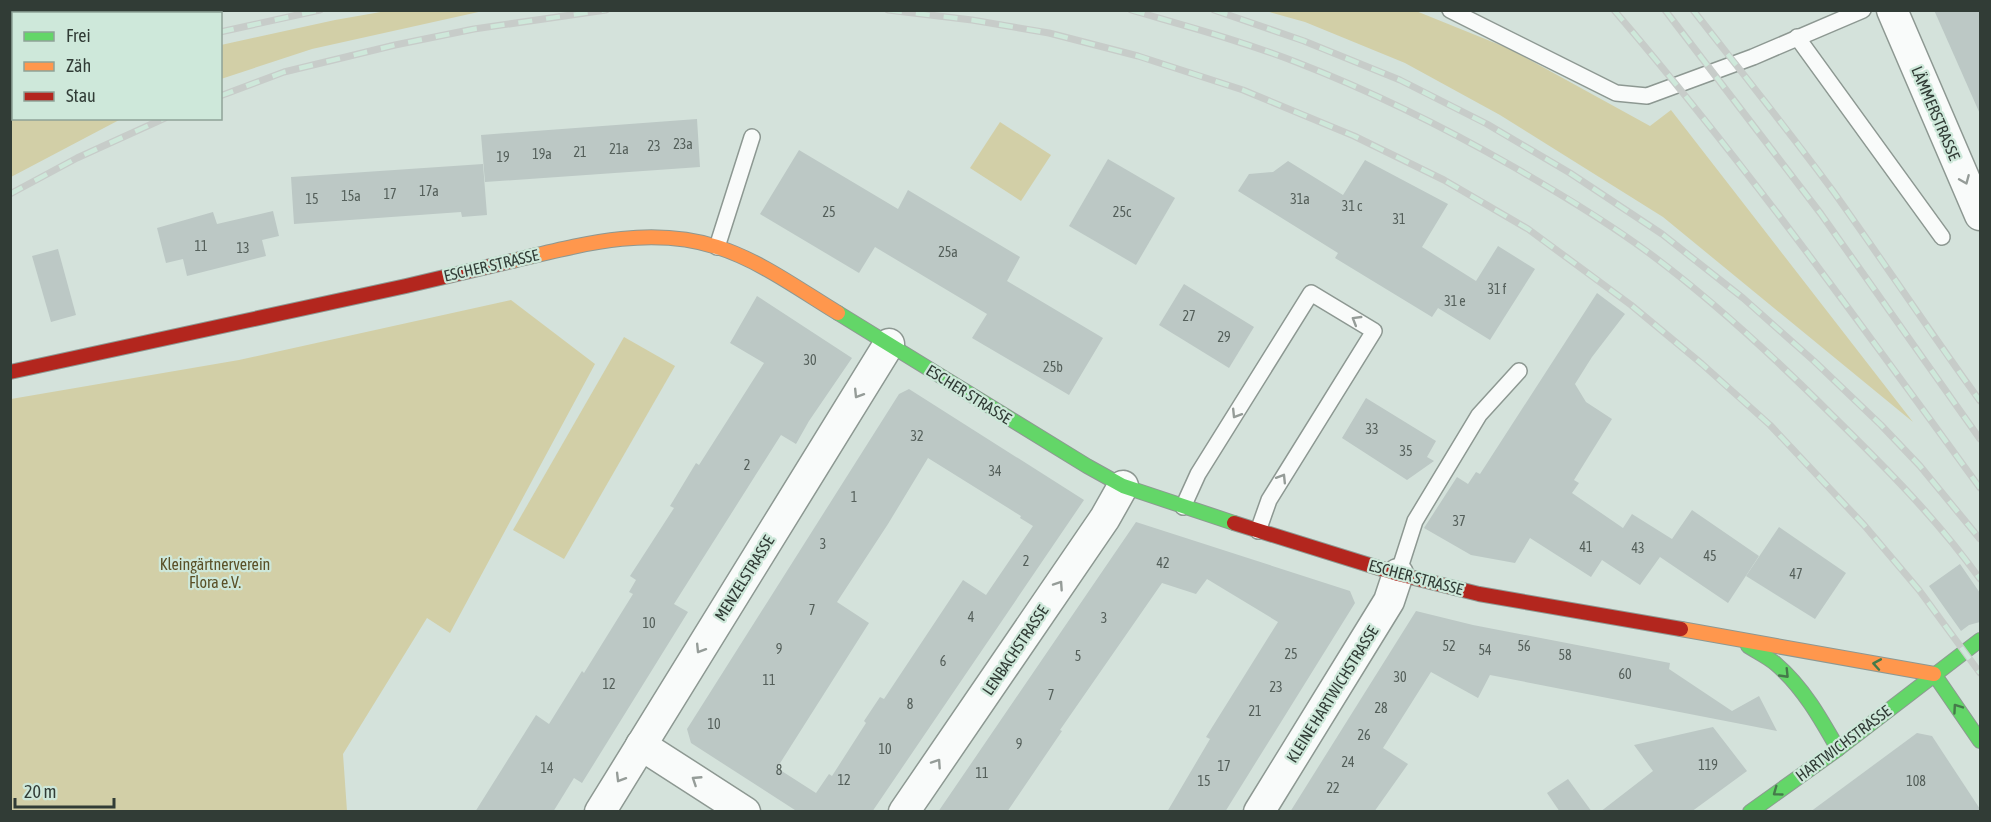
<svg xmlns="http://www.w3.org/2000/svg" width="1991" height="822" viewBox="0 0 1991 822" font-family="'Asap Condensed',sans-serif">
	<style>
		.green { fill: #d2cfa7 }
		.building { fill: #bcc8c5; fill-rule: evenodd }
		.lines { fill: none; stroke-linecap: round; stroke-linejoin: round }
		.lane-casing { stroke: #8d9892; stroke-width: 18 }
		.street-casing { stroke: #8d9892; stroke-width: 33 }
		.fast-casing { stroke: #8d9892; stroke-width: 16 }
		.slow-casing { stroke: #8d9892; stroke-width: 16 }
		.jam-casing { stroke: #8d9892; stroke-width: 16 }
		.lane { stroke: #f9fbfa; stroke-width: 15 }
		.street { stroke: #f9fbfa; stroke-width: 30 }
		.fast { stroke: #63d668; stroke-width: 14 }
		.slow { stroke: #ff974d; stroke-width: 14 }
		.jam { stroke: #b3261e; stroke-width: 14 }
		.rail-casing { stroke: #c7ccc9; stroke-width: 7 }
		.rail { stroke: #cee8da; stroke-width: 4.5; stroke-dasharray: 14; stroke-linecap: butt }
		.oneway { stroke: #959c98 }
		.oneway2 { stroke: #457a4a }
		.labels { text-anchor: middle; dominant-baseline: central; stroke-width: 4.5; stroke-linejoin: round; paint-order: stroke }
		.number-label { font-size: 14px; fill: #545f5a }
		.street-label { font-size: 16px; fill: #313c36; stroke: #cee8da }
		.park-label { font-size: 16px; fill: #5a5027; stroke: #cee8da }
	</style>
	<rect width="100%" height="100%" fill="#d4e2db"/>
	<g class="green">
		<polygon points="392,10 483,11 312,49 221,79 221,45 335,20"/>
		<polygon points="10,11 11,10 119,11 109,14 14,14 13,43 11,44"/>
		<polygon points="1266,11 1416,11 1510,49 1650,126 1671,110 1913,422 1663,217 1500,115 1405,63 1305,22"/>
		<polygon points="13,106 14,118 121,119 11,177 10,107"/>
		<polygon points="1000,122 1051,155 1021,201 970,168"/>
		<polygon points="511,300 595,364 450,633 427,618 343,754 347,811 11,811 11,399 239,360"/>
		<polygon points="624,337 675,366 564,559 513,530"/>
	</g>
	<g class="building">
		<polygon points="1934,10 1980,10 1980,114"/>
		<polygon points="697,119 700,167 485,182 481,135"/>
		<polygon points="799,150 898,209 908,190 1020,257 1007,281 1103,338 1069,395 972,338 987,314 875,247 859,273 760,214"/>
		<polygon points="1108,159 1175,198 1136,265 1069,226"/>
		<polygon points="1365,160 1448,204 1422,247 1476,281 1498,246 1535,269 1490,340 1438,308 1432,317 1335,258 1338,253 1238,191 1249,174 1273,172 1288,161 1343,195"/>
		<polygon points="483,164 487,215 462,217 461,212 294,224 291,177"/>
		<polygon points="273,211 279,236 262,240 266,256 187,276 183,259 166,263 157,228 213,212 217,224"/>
		<polygon points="58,249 76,315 51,322 32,256"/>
		<polygon points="1184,284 1254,327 1229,368 1159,325"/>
		<polygon points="1597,293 1625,314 1592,357 1575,384 1586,402 1612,419 1574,480 1579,483 1572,493 1623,528 1632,514 1672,539 1692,510 1759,556 1728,603 1660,557 1640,585 1602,560 1591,577 1530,538 1515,563 1471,555 1424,528 1457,477 1468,484 1476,472 1480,474"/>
		<polygon points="757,296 852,358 809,421 796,444 781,435 674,604 688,612 582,783 574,778 553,812 475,812 536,715 549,724 582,671 584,673 633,594 629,592 636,580 630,576 674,508 670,506 696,463 699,465 764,363 730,343"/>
		<path d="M909,389L1084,500L872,812H798L691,743L687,729L899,394ZM928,458L1021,516L1020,518L1033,526L986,595L963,580L884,699L880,697L864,721L866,723L832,776L829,774L816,793L777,768L869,623L837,602L888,524Z"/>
		<polygon points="1366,398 1436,441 1427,457 1434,461 1407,480 1342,438"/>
		<polygon points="1136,522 1350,591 1355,603 1225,812 1167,812 1210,739 1206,737 1278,622 1207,579 1196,594 1162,583 1060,730 1062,731 1007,812 938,812"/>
		<polygon points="1779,527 1846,573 1815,619 1746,576"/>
		<polygon points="1960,564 1980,593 1980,622 1969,625 1961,631 1929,586"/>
		<polygon points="1416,611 1473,625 1670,663 1669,669 1732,711 1759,696 1777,731 1490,675 1478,698 1431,672 1383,748 1408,764 1374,812 1290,812"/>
		<polygon points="1713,727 1747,771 1691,812 1600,812 1653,771 1634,745"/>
		<polygon points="1917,733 1932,736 1980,809 1980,812 1810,812"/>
		<polygon points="1568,779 1592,812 1560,812 1547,793"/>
	</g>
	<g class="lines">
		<g class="lane-casing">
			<g id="lane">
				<polyline points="1450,10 1616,93 1647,96 1753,57 1863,10"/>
				<polyline points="1797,37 1942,237"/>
				<polyline points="717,247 752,137"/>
				<polyline points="1183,507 1198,474 1311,293 1374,331 1269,500 1258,531"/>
				<polyline points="1398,574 1415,521 1479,415 1519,371"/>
			</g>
		</g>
		<g class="street-casing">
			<g id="street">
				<polyline points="1892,10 1980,215"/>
				<polyline points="641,745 745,812"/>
				<polyline points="600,812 889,344"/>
				<polyline points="904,812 1105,518 1123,486"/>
				<polyline points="1259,812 1389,601 1398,574"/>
			</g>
		</g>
		<g class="fast-casing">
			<g id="fast">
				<polyline points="838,313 1087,466 1123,486 1234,523"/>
				<path d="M1748,646C1757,652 1768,657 1776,664C1803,687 1821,719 1838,749"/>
				<polyline points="1934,674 1980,741"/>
				<polyline points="1750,812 1838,749 1980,640"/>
			</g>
		</g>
		<g class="slow-casing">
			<g id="slow">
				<path d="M512,261C579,245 649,225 717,247C759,260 800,290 838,313"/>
				<polyline points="1681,629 1934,674"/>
			</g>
		</g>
		<g class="jam-casing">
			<g id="jam">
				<polyline points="10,372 406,286 512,261"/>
				<polyline points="1234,523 1398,574 1479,594 1681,629"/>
			</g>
		</g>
		<use href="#lane" class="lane"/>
		<use href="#street" class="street"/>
		<use href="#fast" class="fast"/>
		<use href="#slow" class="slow"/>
		<use href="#jam" class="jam"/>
		<g class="rail-casing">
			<g id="rail">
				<polyline points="888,10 972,20 1049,33 1138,56 1243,90 1354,136 1444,180 1528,229 1631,305 1702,364 1770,425 1864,525 1919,590 1980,673"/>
				<path d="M1131,10C1186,26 1242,41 1296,62C1371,91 1442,126 1512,166C1559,193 1606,221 1649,253C1715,302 1775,358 1833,416C1885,467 1937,519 1980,579"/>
				<polyline points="1214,10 1304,41 1400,80 1487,124 1570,173 1662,234 1743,298 1814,361 1881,425 1920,466 1980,539"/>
				<path d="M1614,10C1745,163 1862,326 1980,488"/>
				<polyline points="1665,10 1821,214 1980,439"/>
				<path d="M1693,10C1740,70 1788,130 1833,191C1883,261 1930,332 1980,401"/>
				<polyline points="196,14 209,10"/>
				<polyline points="220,32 320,10"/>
				<polyline points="10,70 14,69"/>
				<polyline points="10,93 14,92"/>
				<polyline points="220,96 284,72 395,45 474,29 606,10"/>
				<polyline points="10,194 77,158 165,118"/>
			</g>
		</g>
		<use href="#rail" class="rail"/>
	</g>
	<defs><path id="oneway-chevron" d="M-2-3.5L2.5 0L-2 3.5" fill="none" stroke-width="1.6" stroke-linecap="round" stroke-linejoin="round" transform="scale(1.5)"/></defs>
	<g class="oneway">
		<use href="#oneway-chevron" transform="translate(1965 180) rotate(67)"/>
		<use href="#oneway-chevron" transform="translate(1356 320) rotate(-149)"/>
		<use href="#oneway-chevron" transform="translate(858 394) rotate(122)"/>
		<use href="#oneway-chevron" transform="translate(1236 414) rotate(122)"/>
		<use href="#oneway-chevron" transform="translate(1282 478) rotate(-58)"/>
		<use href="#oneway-chevron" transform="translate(1059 585) rotate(-56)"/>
		<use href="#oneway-chevron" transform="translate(700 649) rotate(122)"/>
		<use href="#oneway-chevron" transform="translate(937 763) rotate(-56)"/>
		<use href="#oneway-chevron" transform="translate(620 778) rotate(121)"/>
		<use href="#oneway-chevron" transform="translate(696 780) rotate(-147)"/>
	</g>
	<g class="oneway2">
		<use href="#oneway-chevron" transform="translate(1877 664) rotate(-170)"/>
		<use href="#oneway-chevron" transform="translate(1785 674) rotate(46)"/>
		<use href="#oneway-chevron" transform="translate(1957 708) rotate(-125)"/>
		<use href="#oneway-chevron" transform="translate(1777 792) rotate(144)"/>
	</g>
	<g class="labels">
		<g class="number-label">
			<text x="683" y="144">23a</text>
			<text x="654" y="146">23</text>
			<text x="619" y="149">21a</text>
			<text x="580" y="152">21</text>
			<text x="542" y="154">19a</text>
			<text x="503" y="157">19</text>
			<text x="429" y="191">17a</text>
			<text x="390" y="194">17</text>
			<text x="351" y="196">15a</text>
			<text x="312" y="199">15</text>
			<text x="1300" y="199">31a</text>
			<text x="1352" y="206">31 c</text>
			<text x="829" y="212">25</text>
			<text x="1122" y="212">25c</text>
			<text x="1399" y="219">31</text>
			<text x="201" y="246">11</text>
			<text x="243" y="248">13</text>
			<text x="948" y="252">25a</text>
			<text x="1497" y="289">31 f</text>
			<text x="1455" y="301">31 e</text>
			<text x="1189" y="316">27</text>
			<text x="1224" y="337">29</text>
			<text x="810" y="360">30</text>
			<text x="1053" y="367">25b</text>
			<text x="1372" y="429">33</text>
			<text x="917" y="436">32</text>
			<text x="1406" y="451">35</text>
			<text x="747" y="465">2</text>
			<text x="995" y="471">34</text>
			<text x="854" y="497">1</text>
			<text x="1459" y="521">37</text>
			<text x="823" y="544">3</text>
			<text x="1586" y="547">41</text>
			<text x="1638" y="548">43</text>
			<text x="1710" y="556">45</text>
			<text x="1026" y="561">2</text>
			<text x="1163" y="563">42</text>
			<text x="1796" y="574">47</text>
			<text x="812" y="610">7</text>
			<text x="971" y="617">4</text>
			<text x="1104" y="618">3</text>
			<text x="649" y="623">10</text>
			<text x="1449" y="646">52</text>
			<text x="1524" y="646">56</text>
			<text x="779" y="649">9</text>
			<text x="1485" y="650">54</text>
			<text x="1291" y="654">25</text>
			<text x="1565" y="655">58</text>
			<text x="1078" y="656">5</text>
			<text x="943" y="661">6</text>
			<text x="1625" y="674">60</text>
			<text x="1400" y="677">30</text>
			<text x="769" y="680">11</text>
			<text x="609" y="684">12</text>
			<text x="1276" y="687">23</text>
			<text x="1051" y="695">7</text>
			<text x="910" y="704">8</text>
			<text x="1381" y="708">28</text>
			<text x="1255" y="711">21</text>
			<text x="714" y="724">10</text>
			<text x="1364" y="735">26</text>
			<text x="1019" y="744">9</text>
			<text x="885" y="749">10</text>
			<text x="1348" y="762">24</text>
			<text x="1708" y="765">119</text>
			<text x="1224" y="766">17</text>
			<text x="547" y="768">14</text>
			<text x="779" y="770">8</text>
			<text x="982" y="773">11</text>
			<text x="844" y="780">12</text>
			<text x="1204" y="781">15</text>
			<text x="1916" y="781">108</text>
			<text x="1333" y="788">22</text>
		</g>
		<g class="street-label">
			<text transform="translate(1936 113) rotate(67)">LÄMMERSTRASSE</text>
			<text transform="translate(491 265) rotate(-13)">ESCHER STRASSE</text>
			<text transform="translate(969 394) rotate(32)">ESCHER STRASSE</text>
			<text transform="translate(1416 577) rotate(15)">ESCHER STRASSE</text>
			<text transform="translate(744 578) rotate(-58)">MENZELSTRASSE</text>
			<text transform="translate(1015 650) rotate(-56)">LENBACHSTRASSE</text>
			<text transform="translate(1332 694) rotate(-58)">KLEINE HARTWICHSTRASSE</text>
			<text transform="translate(1843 743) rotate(-37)">HARTWICHSTRASSE</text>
		</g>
		<g class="park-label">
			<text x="215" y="564">Kleingärtnerverein<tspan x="215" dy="18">Flora e.V.</tspan></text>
		</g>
	</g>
	<rect width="1991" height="822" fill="none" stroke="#313c36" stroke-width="24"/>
	<rect x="12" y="12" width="210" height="108" fill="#cee8da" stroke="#8fa398" stroke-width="1.5"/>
	<rect x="24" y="32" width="30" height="9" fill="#63d668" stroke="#8fa398" stroke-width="1.5"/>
	<text x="66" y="42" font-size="18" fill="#313c36">Frei</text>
	<rect x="24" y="62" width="30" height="9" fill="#ff974d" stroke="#8fa398" stroke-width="1.5"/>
	<text x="66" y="72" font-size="18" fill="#313c36">Zäh</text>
	<rect x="24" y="92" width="30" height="9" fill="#b3261e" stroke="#8fa398" stroke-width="1.5"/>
	<text x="66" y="102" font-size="18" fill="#313c36">Stau</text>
	<path d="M15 798v9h99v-9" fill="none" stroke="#313c36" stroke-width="3"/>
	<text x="24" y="798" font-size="18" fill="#313c36" stroke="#cee8da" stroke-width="4.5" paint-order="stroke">20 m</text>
</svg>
